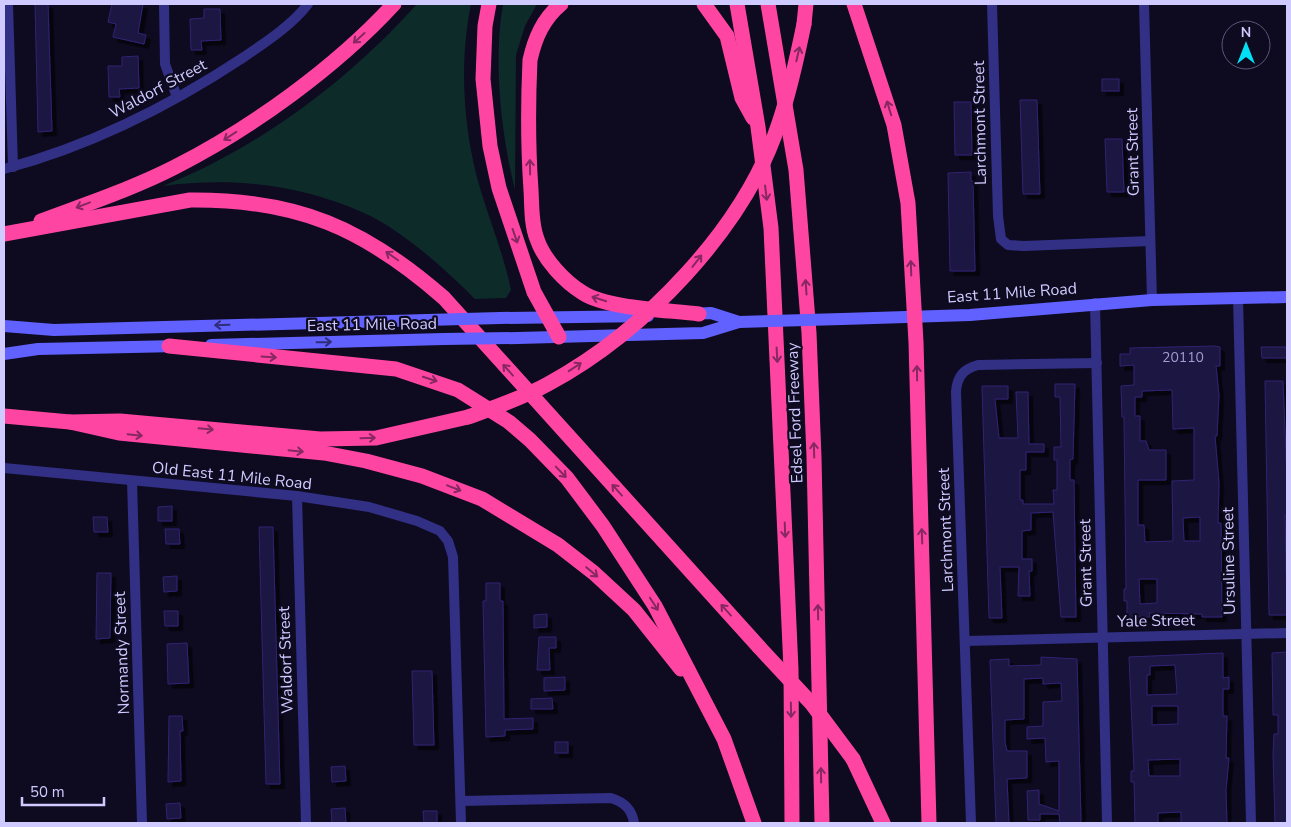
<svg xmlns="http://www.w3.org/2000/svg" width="1291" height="827" viewBox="0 0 1291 827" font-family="'Nunito Sans',sans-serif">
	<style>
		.green { fill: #0d2b29 }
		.building { fill: #1d1443; stroke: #312472; fill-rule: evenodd; filter: url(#shadow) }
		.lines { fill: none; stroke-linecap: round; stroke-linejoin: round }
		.street { stroke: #313085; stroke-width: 10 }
		.secondary { stroke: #6161ff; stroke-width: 12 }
		.highway { stroke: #ff45a2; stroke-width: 15 }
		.secondary-bridge { stroke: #6161ff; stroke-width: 12 }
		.highway-bridge { stroke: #ff45a2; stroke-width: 15 }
		.oneway { stroke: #862861 }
		.oneway2 { stroke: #2f2d79 }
		.labels { text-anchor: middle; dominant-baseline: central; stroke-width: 4.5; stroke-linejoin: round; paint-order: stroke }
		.number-label { font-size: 14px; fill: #a29cd0 }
		.street-label { font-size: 16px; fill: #cfcaff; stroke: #0e0a20 }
	</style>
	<defs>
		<filter id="shadow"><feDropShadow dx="4.5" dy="4.5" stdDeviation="0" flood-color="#0009"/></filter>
	</defs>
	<rect width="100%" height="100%" fill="#0e0a20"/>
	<g class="green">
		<path d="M417,4H471C459,63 463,130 480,188C490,222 504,255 511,290L506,298L475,299C445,269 402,230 364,213C300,184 232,177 163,186C259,148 349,80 417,4Z"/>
		<path d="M503,4H537L525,26L516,55L515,190C501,135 493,60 503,4Z"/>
	</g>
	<g class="building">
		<polygon points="35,4 48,4 52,131 38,132"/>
		<polygon points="112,4 143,4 138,33 146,35 144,44 113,37 116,24 108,22"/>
		<polygon points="204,9 220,9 221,40 201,41 202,50 191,50 190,19 204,18"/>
		<polygon points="138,56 139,88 119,89 120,97 109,97 108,66 122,66 122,57"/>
		<rect x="1102" y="79" width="17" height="12"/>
		<polygon points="1020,100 1037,100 1040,194 1023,194"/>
		<polygon points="954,102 971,102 972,155 955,155"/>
		<polygon points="1105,139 1122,139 1124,192 1107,192"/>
		<polygon points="971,172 971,181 973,181 975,271 950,271 948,173"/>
		<path d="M1214,346L1220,347V366H1216L1219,395L1217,436H1215L1219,483L1218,523H1221L1222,617H1202V614L1149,613L1150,617H1127V601H1124V589H1126L1124,417H1122L1121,386L1134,385V365L1120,366V354H1130V348ZM1172,390L1173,429L1194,428V480L1172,481L1173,541L1145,542L1144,525H1138V480H1166V450H1149L1146,441H1140V416H1135V397H1142V391ZM1200,517V541H1184L1183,518ZM1139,579H1157V603L1140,604Z"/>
		<polygon points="1261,347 1287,347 1287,358 1262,358"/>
		<polygon points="1265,381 1283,381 1287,481 1287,515 1285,515 1287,615 1269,615"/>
		<polygon points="1055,384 1075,384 1073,459 1070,460 1070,480 1074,480 1076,617 1061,617 1053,512 1031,513 1031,530 1022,531 1022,559 1032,559 1032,571 1029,571 1030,596 1018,596 1019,567 1000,567 1002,618 989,618 982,386 1008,386 1008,399 995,399 999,438 1018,438 1016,392 1028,392 1029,444 1044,444 1044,452 1026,452 1026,470 1020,470 1020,500 1023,500 1023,504 1054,504 1053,490 1057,490 1057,460 1054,460 1054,447 1061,447 1060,397 1055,397"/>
		<polygon points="172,506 172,521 158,521 158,507"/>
		<polygon points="93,517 107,517 108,532 94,532"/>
		<polygon points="259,527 273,527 280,784 266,784"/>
		<polygon points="165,529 179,529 180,544 166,544"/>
		<polygon points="97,573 111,573 110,638 96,639"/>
		<polygon points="177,576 177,591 164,592 163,577"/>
		<polygon points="486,583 500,583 500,601 503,601 504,719 533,718 533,729 505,730 505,736 486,737 483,601 486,601"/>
		<polygon points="164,611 178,611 178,626 165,626"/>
		<polygon points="547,614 547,627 534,628 534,615"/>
		<polygon points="539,637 556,637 556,648 549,648 550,670 537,670"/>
		<polygon points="187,643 189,683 168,684 167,644"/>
		<polygon points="1287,652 1287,823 1275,823 1273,754 1274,734 1278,734 1278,715 1273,715 1272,653"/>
		<path d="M1223,653V678L1229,677V689H1223V716H1227L1226,758H1229L1226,790L1227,823H1181V812L1158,813V823H1135L1134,782H1131V771H1134L1129,657ZM1175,665L1177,694L1147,695V675H1150V666ZM1152,706H1178V724L1152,725ZM1180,759V776H1149L1148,760Z"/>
		<polygon points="1041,657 1077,659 1081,820 1080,823 1060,823 1059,814 1040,814 1040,820 1028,820 1027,791 1039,790 1039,804 1059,811 1059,761 1046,762 1045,738 1027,739 1027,727 1043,726 1043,702 1062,701 1061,683 1043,684 1043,678 1024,679 1024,719 1005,720 1005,742 1007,751 1027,751 1027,778 1007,779 1009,823 996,823 990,660 1009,659 1009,666 1041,665"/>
		<polygon points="412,671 432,671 434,745 414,745"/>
		<polygon points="565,677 565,690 544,691 544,678"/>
		<polygon points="552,698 553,709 531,709 531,699"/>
		<polygon points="169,716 182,716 183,731 180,731 181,781 168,782"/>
		<rect x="555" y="742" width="13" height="11"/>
		<polygon points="345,766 346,781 332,782 331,767"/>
		<polygon points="180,803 181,818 167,819 166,804"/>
		<polygon points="345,808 346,823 332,823 331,809"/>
		<polygon points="423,811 437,811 437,823 424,823"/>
	</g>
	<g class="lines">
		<g class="street">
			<polyline points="8,4 13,167"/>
			<polyline points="164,4 165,64 177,97"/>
			<polyline points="992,4 998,216 1001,239 1008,245 1024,246 1150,241"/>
			<polyline points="1144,4 1152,300"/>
			<path d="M4,169C90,146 170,106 244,57C266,42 292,25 308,4"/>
			<polyline points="1238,298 1251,823"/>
			<polyline points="1095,303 1107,823"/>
			<polyline points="4,468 297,496 369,507 417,521 440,531 448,541 453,557 461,823"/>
			<polyline points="132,481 142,823"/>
			<polyline points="297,496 306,823"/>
			<polyline points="965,641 1287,633"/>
			<path d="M461,801L611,798C624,802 632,809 634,823"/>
			<path d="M971,823L956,392C957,377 963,369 978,365L1097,363"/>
		</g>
		<g class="secondary">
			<polyline points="691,314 711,313 739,322"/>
			<polyline points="500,318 648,316"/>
			<polyline points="842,319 970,315 1152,300 1287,297"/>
			<polyline points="4,326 54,330 427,320"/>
			<polyline points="518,338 703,333 739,322"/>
			<polyline points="211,345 444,339"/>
			<polyline points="4,354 38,349 178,346"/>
		</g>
		<g class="highway">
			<polyline points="489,4 485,26 483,79 490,146 499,188 534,292 559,337"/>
			<path d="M561,4C543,19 535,38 530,60C528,103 528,147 531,190C532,206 531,224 537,239C544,260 565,282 583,293C608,309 669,310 699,314"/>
			<polyline points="704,4 727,36 742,98 753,118"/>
			<polyline points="737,4 758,127 771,228 791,669 792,823"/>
			<polyline points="768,4 796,170 809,333 814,457 822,823"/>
			<polyline points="854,4 894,125 908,203 916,342 929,823"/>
			<polyline points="804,24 806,4"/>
			<path d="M41,221C86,204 132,189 175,167C252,128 336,67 394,4"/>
			<path d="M4,234L190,200C297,199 364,228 444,298L759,647"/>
			<polyline points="169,346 396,369 458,390 509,422 530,440 567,478 603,526 655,606 724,739 754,823"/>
			<polyline points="4,416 70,422 120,421 320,439 376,438 468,417"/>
			<polyline points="70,422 119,433 324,453 366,461 422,476 482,499 558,545 594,573 634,610 681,669"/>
			<polyline points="853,759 883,823"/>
		</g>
		<g class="secondary-bridge">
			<polyline points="427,320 500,318"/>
			<polyline points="739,322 842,319"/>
			<polyline points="444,339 518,338"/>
		</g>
		<g class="highway-bridge">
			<path d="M468,417C495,407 523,398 548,384C644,332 745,228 779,123C790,91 797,58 804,24"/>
			<polyline points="759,647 812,704 853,759"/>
		</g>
	</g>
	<defs><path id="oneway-shaft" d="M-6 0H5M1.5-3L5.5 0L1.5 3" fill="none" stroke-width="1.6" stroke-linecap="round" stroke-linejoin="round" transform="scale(1.25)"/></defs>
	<g class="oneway">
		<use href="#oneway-shaft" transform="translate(359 38) rotate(138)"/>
		<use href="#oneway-shaft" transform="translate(798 54) rotate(-77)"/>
		<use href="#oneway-shaft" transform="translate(889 108) rotate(-107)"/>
		<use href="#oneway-shaft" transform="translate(230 136) rotate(147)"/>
		<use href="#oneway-shaft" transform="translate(530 167) rotate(-91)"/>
		<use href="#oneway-shaft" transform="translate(766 193) rotate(83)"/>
		<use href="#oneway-shaft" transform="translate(83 205) rotate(159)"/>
		<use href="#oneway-shaft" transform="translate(515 236) rotate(71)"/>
		<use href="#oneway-shaft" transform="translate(392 256) rotate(-145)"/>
		<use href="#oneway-shaft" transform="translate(697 261) rotate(-52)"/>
		<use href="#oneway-shaft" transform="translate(911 268) rotate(-92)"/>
		<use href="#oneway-shaft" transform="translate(806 287) rotate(-94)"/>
		<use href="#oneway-shaft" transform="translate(599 299) rotate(-162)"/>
		<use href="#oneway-shaft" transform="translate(777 355) rotate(87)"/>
		<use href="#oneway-shaft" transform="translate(269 357) rotate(4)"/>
		<use href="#oneway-shaft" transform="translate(575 367) rotate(-33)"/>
		<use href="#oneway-shaft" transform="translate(508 370) rotate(-132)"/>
		<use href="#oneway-shaft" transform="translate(917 373) rotate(-91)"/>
		<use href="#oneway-shaft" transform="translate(430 379) rotate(18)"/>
		<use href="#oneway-shaft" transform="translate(206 429) rotate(5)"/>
		<use href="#oneway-shaft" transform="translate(135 435) rotate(6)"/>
		<use href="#oneway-shaft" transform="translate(368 438) rotate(-2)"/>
		<use href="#oneway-shaft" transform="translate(814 450) rotate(-92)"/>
		<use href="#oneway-shaft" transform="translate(296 451) rotate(6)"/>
		<use href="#oneway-shaft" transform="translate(561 472) rotate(46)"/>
		<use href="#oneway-shaft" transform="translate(454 488) rotate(21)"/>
		<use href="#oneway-shaft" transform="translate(617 490) rotate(-132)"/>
		<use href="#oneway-shaft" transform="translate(785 530) rotate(88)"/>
		<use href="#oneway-shaft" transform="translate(922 536) rotate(-92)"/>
		<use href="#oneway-shaft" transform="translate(592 572) rotate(40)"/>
		<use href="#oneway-shaft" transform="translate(654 604) rotate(57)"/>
		<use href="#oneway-shaft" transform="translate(726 610) rotate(-132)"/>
		<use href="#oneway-shaft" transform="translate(818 612) rotate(-91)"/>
		<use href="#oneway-shaft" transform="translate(791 710) rotate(89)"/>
		<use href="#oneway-shaft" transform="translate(821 775) rotate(-91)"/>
	</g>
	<g class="oneway2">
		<use href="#oneway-shaft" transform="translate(222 325) rotate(178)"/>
		<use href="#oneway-shaft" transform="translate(324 342) rotate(-1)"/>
	</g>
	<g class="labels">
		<g class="number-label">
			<text x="1183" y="357">20110</text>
		</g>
		<g class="street-label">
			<text transform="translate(158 89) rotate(-28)">Waldorf Street</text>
			<text transform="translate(980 123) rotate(-91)">Larchmont Street</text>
			<text transform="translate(1133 152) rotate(-91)">Grant Street</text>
			<text transform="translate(1012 293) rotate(-4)">East 11 Mile Road</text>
			<text transform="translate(372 325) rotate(-1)">East 11 Mile Road</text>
			<text transform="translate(795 413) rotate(-92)">Edsel Ford Freeway</text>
			<text transform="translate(232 476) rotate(6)">Old East 11 Mile Road</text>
			<text transform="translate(946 530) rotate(-92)">Larchmont Street</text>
			<text transform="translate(1229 561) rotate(-91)">Ursuline Street</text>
			<text transform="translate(1086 563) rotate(-91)">Grant Street</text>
			<text transform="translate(1156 621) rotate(-1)">Yale Street</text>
			<text transform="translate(122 653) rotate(-92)">Normandy Street</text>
			<text transform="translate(286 660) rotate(-92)">Waldorf Street</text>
		</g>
	</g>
	<rect width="1291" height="827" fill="none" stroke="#cfcaff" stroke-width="10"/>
	<g transform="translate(1246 45)"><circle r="24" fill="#0e0a20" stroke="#5b5779"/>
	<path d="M0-4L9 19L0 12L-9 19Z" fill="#00e1f5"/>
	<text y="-8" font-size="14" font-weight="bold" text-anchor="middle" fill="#cfcaff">N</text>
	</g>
	<path d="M22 797v8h82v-8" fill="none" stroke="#cfcaff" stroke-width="2.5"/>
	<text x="30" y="797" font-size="15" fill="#cfcaff" stroke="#0e0a20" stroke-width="4" paint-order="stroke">50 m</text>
</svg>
